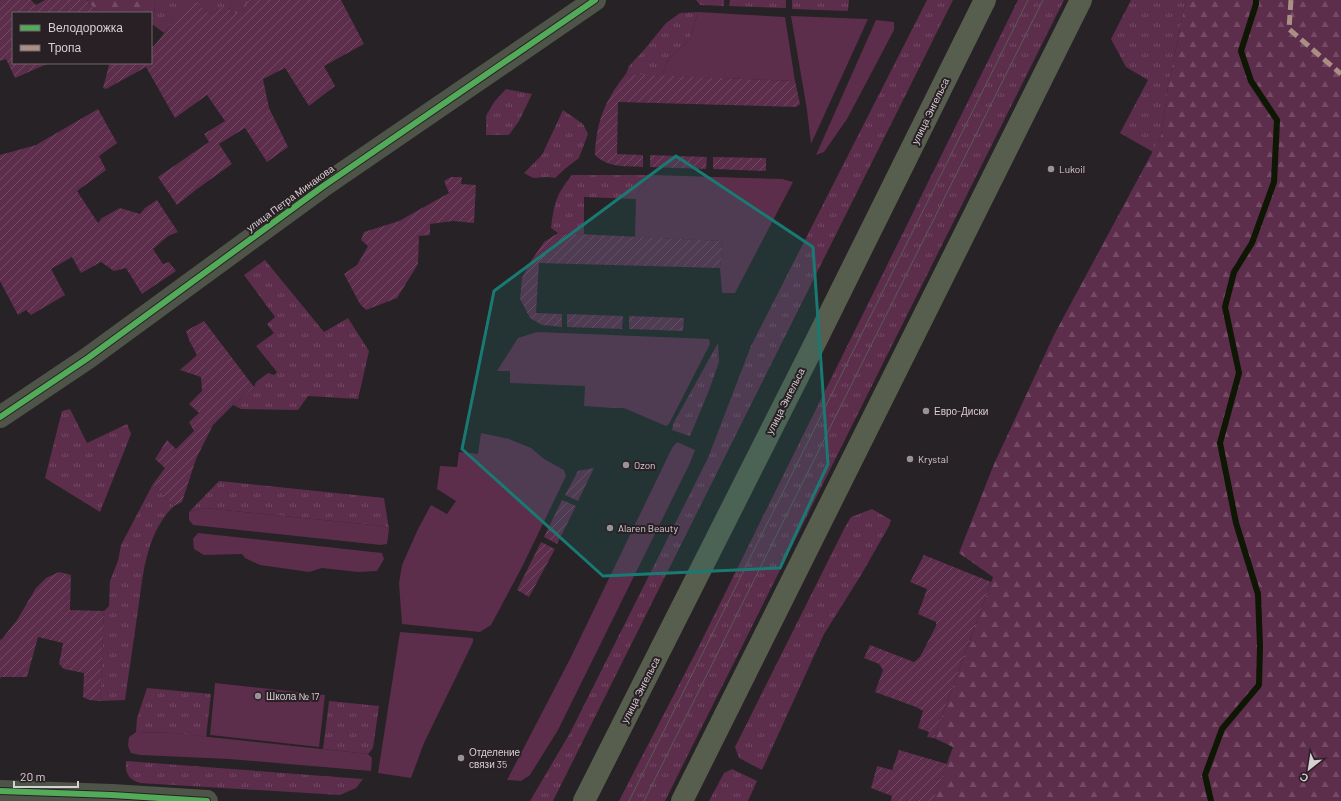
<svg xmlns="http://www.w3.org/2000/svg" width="1341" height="801" viewBox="0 0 1341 801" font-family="Barlow,sans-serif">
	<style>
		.grass { fill: url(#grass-tufts) }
		.forest { fill: url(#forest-firs) }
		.park { fill: #5d2d4c }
		.garden { fill: url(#garden-furrows) }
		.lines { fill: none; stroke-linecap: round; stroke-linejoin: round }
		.stream { stroke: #0d1703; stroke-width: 6 }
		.minor { stroke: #4f5448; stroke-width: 22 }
		.major { stroke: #575e4e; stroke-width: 22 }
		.tram { stroke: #5a5b56; stroke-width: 1 }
		.quiet { stroke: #ac8f84; stroke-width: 5; stroke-dasharray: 10 5; stroke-linecap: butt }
		.cycleway-casing { stroke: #292025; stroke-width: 8 }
		.cycleway { stroke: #51ab58; stroke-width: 6 }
		.marked { fill: #197a73; fill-opacity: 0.2; stroke: #197a73; stroke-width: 3; stroke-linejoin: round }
		.poi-dot { fill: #999396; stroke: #292025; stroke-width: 1.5 }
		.labels { text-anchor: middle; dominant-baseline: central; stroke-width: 4; stroke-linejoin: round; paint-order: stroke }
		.street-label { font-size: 10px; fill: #d6d0d3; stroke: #292025 }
		.poi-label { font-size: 10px; fill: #d6d0d3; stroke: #292025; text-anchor: start }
	</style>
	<defs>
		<pattern id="grass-tufts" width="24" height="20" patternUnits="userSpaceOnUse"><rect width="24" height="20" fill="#5d2d4c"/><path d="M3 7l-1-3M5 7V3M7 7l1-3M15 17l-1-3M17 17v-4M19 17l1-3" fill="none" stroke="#744a65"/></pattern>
		<pattern id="forest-firs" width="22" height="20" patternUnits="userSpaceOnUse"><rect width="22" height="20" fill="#5d2d4c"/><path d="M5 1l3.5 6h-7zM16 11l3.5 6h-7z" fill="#744a65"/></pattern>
		<pattern id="garden-furrows" width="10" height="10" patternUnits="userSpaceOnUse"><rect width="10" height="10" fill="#5d2d4c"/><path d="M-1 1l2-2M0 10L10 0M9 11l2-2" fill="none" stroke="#744a65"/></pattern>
	</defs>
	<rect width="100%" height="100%" fill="#272225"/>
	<g class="grass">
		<polygon points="155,0 239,0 211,14 205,11 173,22 164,33 152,24 156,2"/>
		<polygon points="696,0 724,0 724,6 700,5"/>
		<polygon points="730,0 786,0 786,8 729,6"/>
		<polygon points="792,0 849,0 848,11 792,9"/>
		<polygon points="927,0 953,0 553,801 530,801 570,733 708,458 751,346"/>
		<polygon points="1018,0 1064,0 665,801 619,801 699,646"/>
		<polygon points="1131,0 1186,0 1168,87 1161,136 1153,152 1120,133 1148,80 1126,67 1111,39"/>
		<polygon points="698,12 690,39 668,60 662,76 626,74 629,66 644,50 666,23 680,13"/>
		<polygon points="506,89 532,94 519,121 509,135 486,135 486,116 494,102"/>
		<polygon points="563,110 583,124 588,134 579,158 566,168 555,178 547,177 533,178 524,173 542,155"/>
		<path d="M572,175H652L636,195V199L584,197V234L558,233L551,228C554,204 556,194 572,175Z"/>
		<polygon points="265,260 324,332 348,318 369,351 358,399 308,396 298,410 241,409 233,405 254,387 256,382 268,373 274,375 277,372 256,346 274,333 267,324 275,317 244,275"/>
		<polygon points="718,343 719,362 708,393 690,436 672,430 673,424"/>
		<polygon points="70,409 87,443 127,424 131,434 100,512 45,478 62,411"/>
		<polygon points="219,481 384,498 389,529 383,526 204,508 189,512"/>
		<path d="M153,484L174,506C144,535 143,579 137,617C133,645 129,672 125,700L100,701L104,611L109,606L110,581L118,561L121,545Z"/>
		<polygon points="872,509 891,520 889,526 861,575 824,634 762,770 739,758 735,747 845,527 851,517"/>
		<polygon points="147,688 211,694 206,737 172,733 136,732 137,718"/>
		<polygon points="329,701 379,706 373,748 368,754 323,749"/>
		<path d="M126,761L363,779L356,788L340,795L140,783C128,779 125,773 126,761Z"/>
		<polygon points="732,769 757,781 748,801 709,801 724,773"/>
	</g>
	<g class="forest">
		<polygon points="86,0 155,0 156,2 152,24 151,24 151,13 99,13"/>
		<polygon points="239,0 249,0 242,13 233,13 227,5"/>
		<polygon points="1186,0 1341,0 1341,801 933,801 953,747 934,738 993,577 959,553 994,464 1054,335 1161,136 1168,87"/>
	</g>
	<g class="park">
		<polygon points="698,12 785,17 795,81 662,76 668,60 690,39"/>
		<polygon points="791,16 868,19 811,144 807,110"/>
		<polygon points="876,20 894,22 894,30 847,119 824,152 816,155"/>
		<polygon points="652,175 782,179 793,182 735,293 722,293 720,268 723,241 635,237 636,195"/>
		<polygon points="537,332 709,339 710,344 669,424 666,426 624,408 612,408 584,406 585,386 510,383 510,371 497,371 518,338"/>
		<polygon points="481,433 509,439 531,448 544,459 564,470 566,476 523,565 491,625 480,632 402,624 399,583 402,565 418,529 431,505 447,514 456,501 437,489 440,466 457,467 459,452 478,454"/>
		<polygon points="677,442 695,450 690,463 558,730 530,775 521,781 507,780 570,659 672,448"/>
		<polygon points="204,508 383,526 389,529 387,544 381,545 193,525 189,520 189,512"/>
		<polygon points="198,533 382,553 384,559 377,571 358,572 322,568 309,572 260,565 245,558 242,554 204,555 194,549 193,539"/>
		<polygon points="400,632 473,638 473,642 424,743 411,778 378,773"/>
		<polygon points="215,683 325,695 319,747 210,735"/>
		<polygon points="136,732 172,733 368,754 372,758 371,771 229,759 140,755 131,753 128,746 129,737"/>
	</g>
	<g class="garden">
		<polygon points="0,0 31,0 36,5 45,0 86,0 99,13 13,13 13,63 47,64 15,78 6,59 0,61"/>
		<polygon points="249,0 341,0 364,44 324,66 335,86 309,106 285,68 263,79 269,108 288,147 267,162 245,128 219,144 232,164 197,189 177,205 158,177 209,142 204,134 225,121 207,95 175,118 146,67 106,89 103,88 109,65 111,63 151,63 151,47 154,46 173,22 197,2 205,11 211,14 227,5 233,13 242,13"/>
		<path d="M626,74L795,81L800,104L796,107L618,102L617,154L643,155V167C626,166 608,168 595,155C596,122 605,100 626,74Z"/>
		<polygon points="98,109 117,143 99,156 106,170 77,191 98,223 102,218 120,208 140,214 145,208 157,200 178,232 168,236 153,249 163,264 169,262 176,271 142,294 126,268 114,271 101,262 81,273 72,257 51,269 65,295 31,315 26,310 18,315 0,281 0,155 36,145"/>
		<polygon points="650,155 707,157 706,169 650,167"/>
		<polygon points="713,157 766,158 766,171 713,169"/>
		<polygon points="451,177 462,177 461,184 476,185 474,223 453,221 430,224 430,235 419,236 418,264 397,298 366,310 360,304 344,274 357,265 368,246 361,240 364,232 399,221 449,193 444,181"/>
		<polygon points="558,233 723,241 720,268 539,263 536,313 562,314 562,327 542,325 530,318 520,299 522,278 531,261 544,242"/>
		<polygon points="567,314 623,316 622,329 567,327"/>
		<polygon points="629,316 684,318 683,331 629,329"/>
		<polygon points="204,321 254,387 233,405 213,425 196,459 182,502 174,506 153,484 165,468 155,459 167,440 176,449 194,431 189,422 199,413 189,404 202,391 201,377 180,370 197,355 189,340 186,331"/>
		<polygon points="594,468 578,501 565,495 578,471"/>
		<polygon points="562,500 576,506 557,544 544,537"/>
		<polygon points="541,542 555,549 529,597 517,590"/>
		<polygon points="924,555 991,582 934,738 927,737 929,732 918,728 923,711 916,707 875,692 883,670 879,664 864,658 870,645 914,662 920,657 936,626 936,622 918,614 927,589 910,582"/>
		<polygon points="59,572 71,575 70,610 104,611 100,701 89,700 83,697 84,673 64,669 59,664 63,643 38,637 27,677 1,677 0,679 0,640 2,639 17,620 36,588 46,578"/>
		<polygon points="899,750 947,764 933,801 891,801 892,796 871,788 877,766 892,770"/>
	</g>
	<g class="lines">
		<polyline class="stream" points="1211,801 1205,775 1222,729 1259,685 1260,646 1258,594 1236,523 1220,443 1239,373 1225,307 1234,272 1252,243 1274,182 1277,120 1251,81 1241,51 1256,4 1256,0"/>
		<g class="minor">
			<polyline points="0,417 88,358 322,187 595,0"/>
			<polyline points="0,791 112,795 207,801"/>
		</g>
		<g class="major">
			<polyline points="584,801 810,353 985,0"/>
			<polyline points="682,801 1081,0"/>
		</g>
		<g class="tram">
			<polyline points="629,801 1028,0"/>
			<polyline points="644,801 1043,0"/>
		</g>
		<polyline class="quiet" points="1291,0 1289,29 1341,74"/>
		<g class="cycleway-casing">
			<g id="cycleway">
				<polyline points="0,417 88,358 322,187 595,0"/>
				<polyline points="0,791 112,795 207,801"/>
			</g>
		</g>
		<use href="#cycleway" class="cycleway"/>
	</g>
	<path class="marked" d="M676,156L813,247L828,464L780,568L603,576L462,449L494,291Z"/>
	<g class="poi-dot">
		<circle cx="1051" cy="169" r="4"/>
		<circle cx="926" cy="411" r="4"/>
		<circle cx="910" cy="459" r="4"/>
		<circle cx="626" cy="465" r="4"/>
		<circle cx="610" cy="528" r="4"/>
		<circle cx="258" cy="696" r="4"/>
		<circle cx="461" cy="758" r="4"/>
	</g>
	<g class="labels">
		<g class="street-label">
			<text transform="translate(930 111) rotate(-64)">улица Энгельса</text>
			<text transform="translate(290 198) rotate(-36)">улица Петра Минакова</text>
			<text transform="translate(785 401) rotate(-63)">улица Энгельса</text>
			<text transform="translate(640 690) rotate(-63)">улица Энгельса</text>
		</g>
		<g class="poi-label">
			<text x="1059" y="169">Lukoil</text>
			<text x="934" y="411">Евро-Диски</text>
			<text x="918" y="459">Krystal</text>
			<text x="634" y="465">Ozon</text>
			<text x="618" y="528">Alaren Beauty</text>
			<text x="266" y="696">Школа № 17</text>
			<text x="469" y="752">Отделение<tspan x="469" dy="12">связи 35</tspan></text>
		</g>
	</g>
	<rect x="12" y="12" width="140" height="52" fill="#292025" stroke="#6e666b"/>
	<rect x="20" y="25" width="20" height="6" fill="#51ab58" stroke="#6e666b"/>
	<text x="48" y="32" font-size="12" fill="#d6d0d3">Велодорожка</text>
	<rect x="20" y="45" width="20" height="6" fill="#ac8f84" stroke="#6e666b"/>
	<text x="48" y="52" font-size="12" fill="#d6d0d3">Тропа</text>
	<g transform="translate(1309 769) rotate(210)" stroke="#292025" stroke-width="3" paint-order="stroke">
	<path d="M0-3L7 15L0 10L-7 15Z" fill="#d6d0d3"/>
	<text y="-6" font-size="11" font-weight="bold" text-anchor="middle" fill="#d6d0d3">С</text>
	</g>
	<path d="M14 781v6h64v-6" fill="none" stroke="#d6d0d3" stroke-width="2"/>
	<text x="20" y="781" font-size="12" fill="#d6d0d3" stroke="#292025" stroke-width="3" paint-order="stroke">20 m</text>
</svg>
